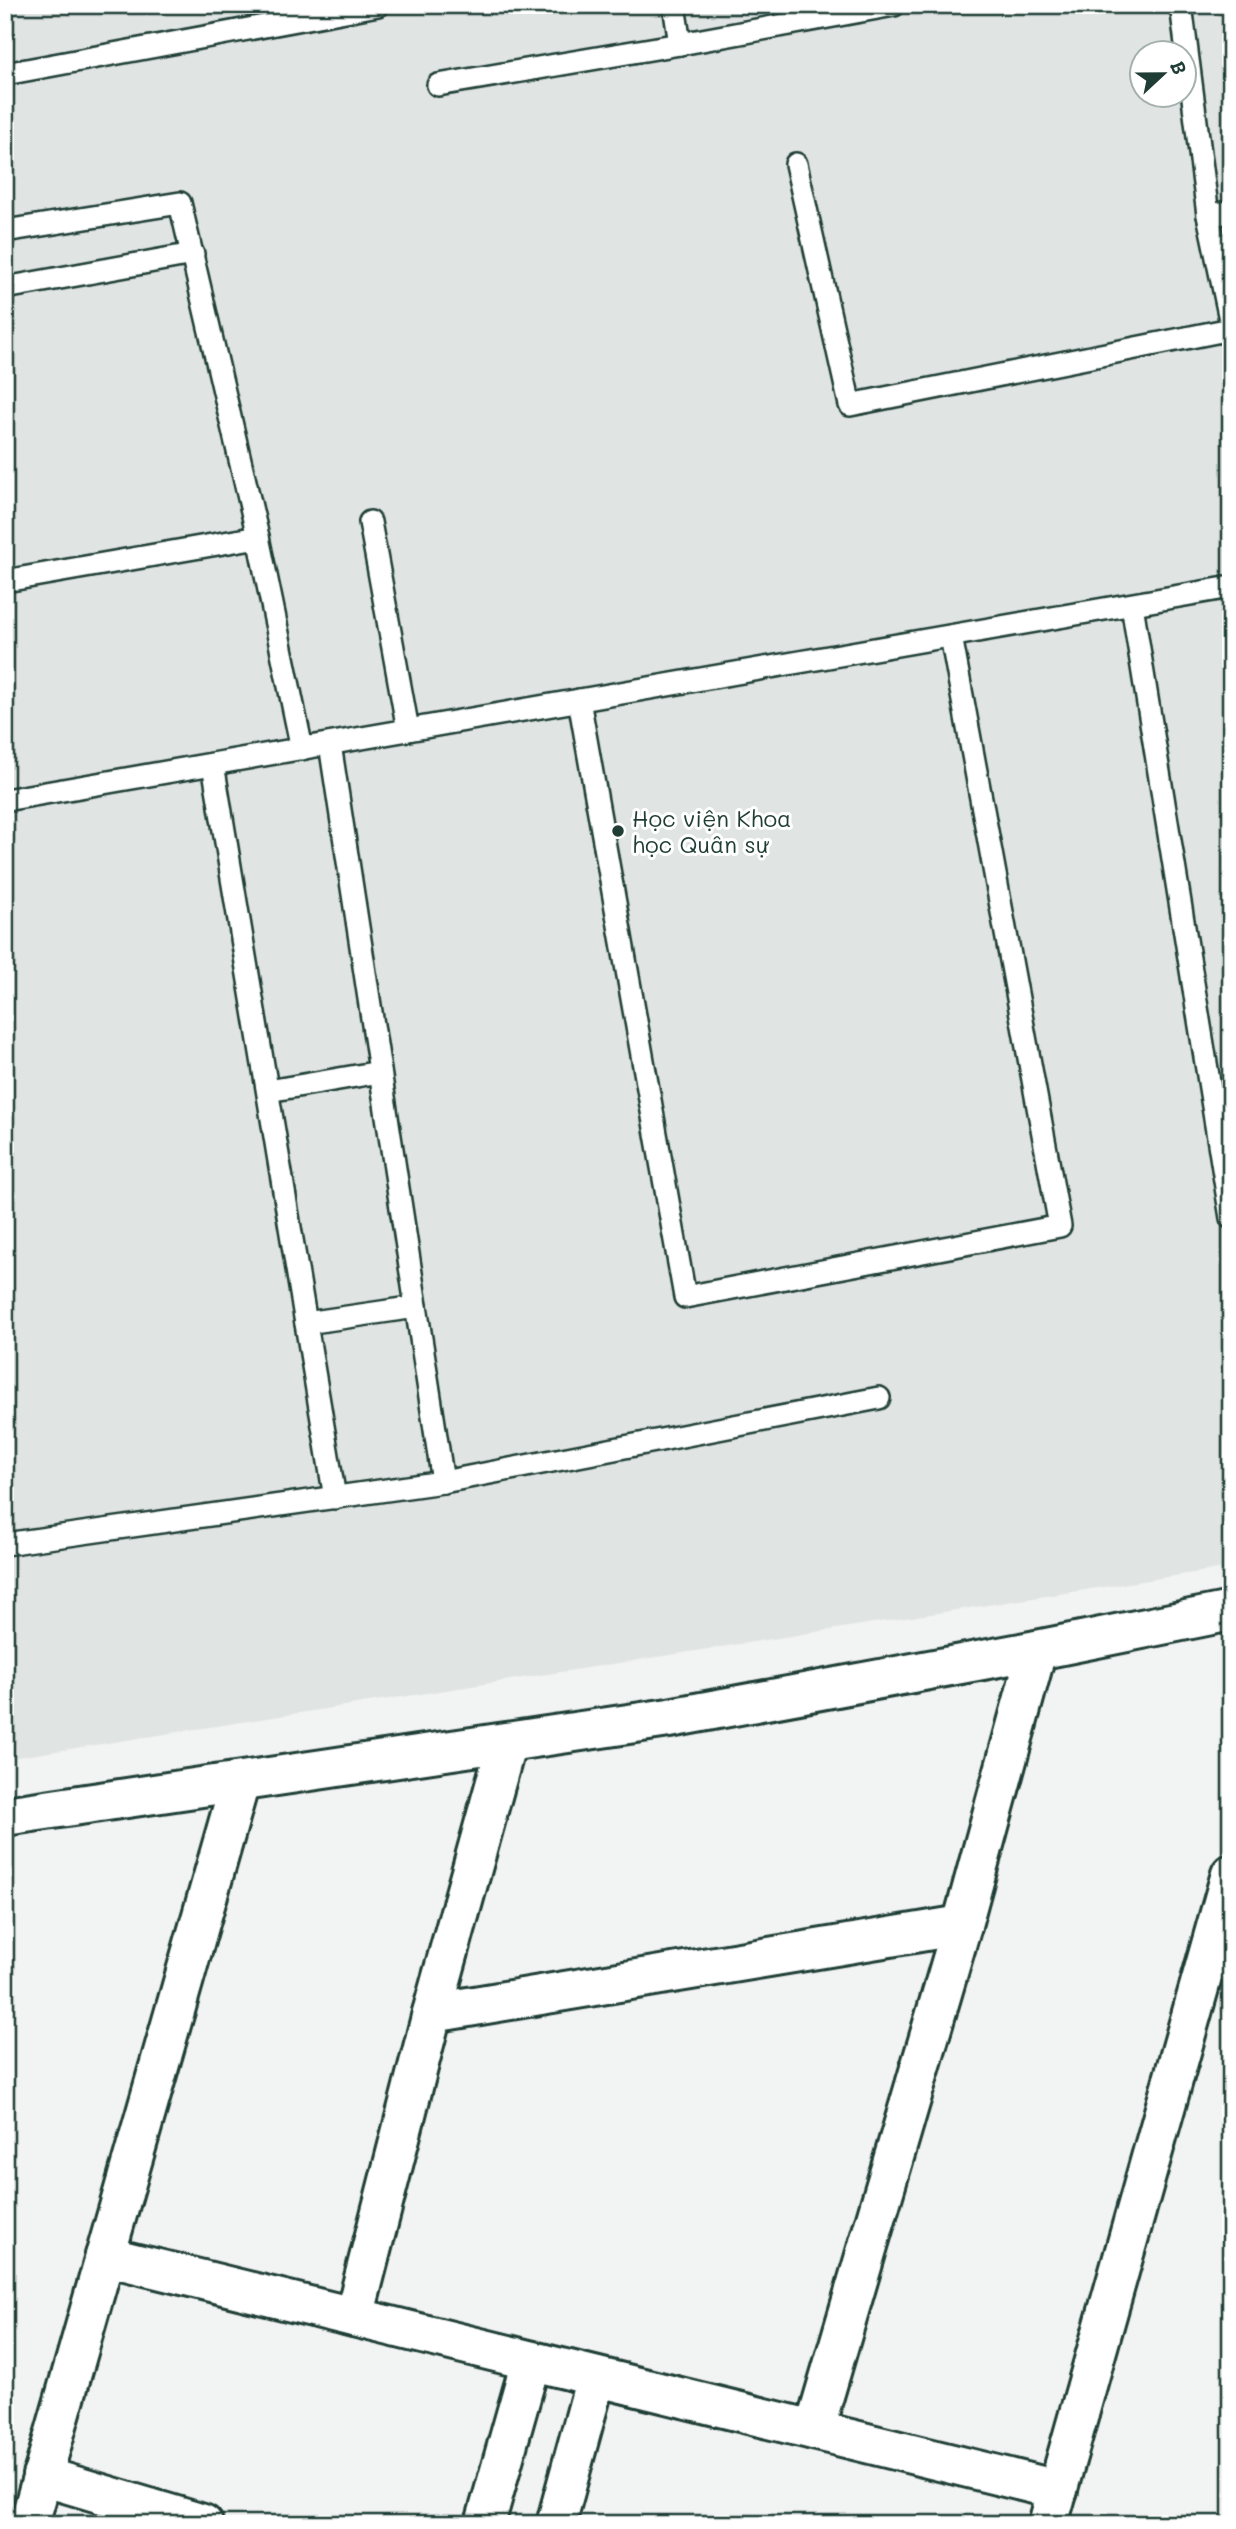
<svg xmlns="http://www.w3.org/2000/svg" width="1236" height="2529" viewBox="0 0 1236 2529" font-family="Mali,sans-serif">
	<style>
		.built { fill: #e0e4e3; fill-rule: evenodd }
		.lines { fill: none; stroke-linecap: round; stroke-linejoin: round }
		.lane-casing { stroke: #1f3d34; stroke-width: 26 }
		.street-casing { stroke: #1f3d34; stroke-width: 44 }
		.lane { stroke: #fff; stroke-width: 21 }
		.street { stroke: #fff; stroke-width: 38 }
		.poi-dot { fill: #1f3d34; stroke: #fff; stroke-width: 2.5 }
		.labels { text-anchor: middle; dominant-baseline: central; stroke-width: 6; stroke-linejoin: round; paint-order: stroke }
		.poi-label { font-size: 23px; fill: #1f3d34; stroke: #fff; text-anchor: start }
	</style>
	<rect width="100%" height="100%" fill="#f2f3f3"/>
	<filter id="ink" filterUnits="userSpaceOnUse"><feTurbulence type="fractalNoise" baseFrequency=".0143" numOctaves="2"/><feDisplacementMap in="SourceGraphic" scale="14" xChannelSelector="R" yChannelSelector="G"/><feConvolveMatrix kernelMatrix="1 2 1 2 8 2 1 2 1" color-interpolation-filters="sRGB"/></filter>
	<g filter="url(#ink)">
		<path class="built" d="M5,5H1231V1567L5,1759ZM1142,52H1184V94H1142Z"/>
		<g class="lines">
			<g class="lane-casing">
				<g id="lane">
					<polyline points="674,5 680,44 894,5"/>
					<polyline points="1181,5 1208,215 1231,324"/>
					<polyline points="5,74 378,5"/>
					<polyline points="438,85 680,44"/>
					<polyline points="796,164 850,405 1231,329"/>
					<polyline points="1208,215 1231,212"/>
					<polyline points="5,231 180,203 258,537 302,749"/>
					<polyline points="5,288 193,254"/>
					<polyline points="370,522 408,730"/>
					<polyline points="5,581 258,537"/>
					<polyline points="1132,605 1231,1218"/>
					<polyline points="579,700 685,1297 1060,1226 951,636"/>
					<polyline points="330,744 443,1482"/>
					<polyline points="213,764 335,1498"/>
					<polyline points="5,800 1231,587"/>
					<polyline points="268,1091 380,1072"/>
					<polyline points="306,1323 416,1307"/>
					<polyline points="5,1544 443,1482 879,1398"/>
				</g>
			</g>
			<g class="street-casing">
				<g id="street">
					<polyline points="5,1816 669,1718 1037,1650 1231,1611"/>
					<polyline points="432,2013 962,1925"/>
					<polyline points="105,2256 1058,2490"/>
					<polyline points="354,2317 432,2013 507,1742"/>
					<polyline points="814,2430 962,1925 1037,1650"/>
					<polyline points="42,2476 203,2524"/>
					<polyline points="29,2524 240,1782"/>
					<polyline points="485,2524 531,2361"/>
					<polyline points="556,2524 596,2377"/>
					<polyline points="1048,2524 1231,1874"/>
				</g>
			</g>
			<use href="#lane" class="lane"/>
			<use href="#street" class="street"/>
		</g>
	</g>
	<circle class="poi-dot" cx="618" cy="831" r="7"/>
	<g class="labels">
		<g class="poi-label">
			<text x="632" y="818">Học viện Khoa<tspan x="632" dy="26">học Quân sự</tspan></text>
		</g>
	</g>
	<rect width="1236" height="2529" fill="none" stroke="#fff" stroke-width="28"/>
	<rect x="14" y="14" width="1208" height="2501" fill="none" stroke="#1f3d34" stroke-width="2.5" filter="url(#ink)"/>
	<g transform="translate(1163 74) rotate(68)"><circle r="33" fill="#ffffff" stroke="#a5b1ae" stroke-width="2"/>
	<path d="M0-5L12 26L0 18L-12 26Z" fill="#1f3d34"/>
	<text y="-10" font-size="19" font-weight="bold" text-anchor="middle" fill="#1f3d34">B</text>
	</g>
</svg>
